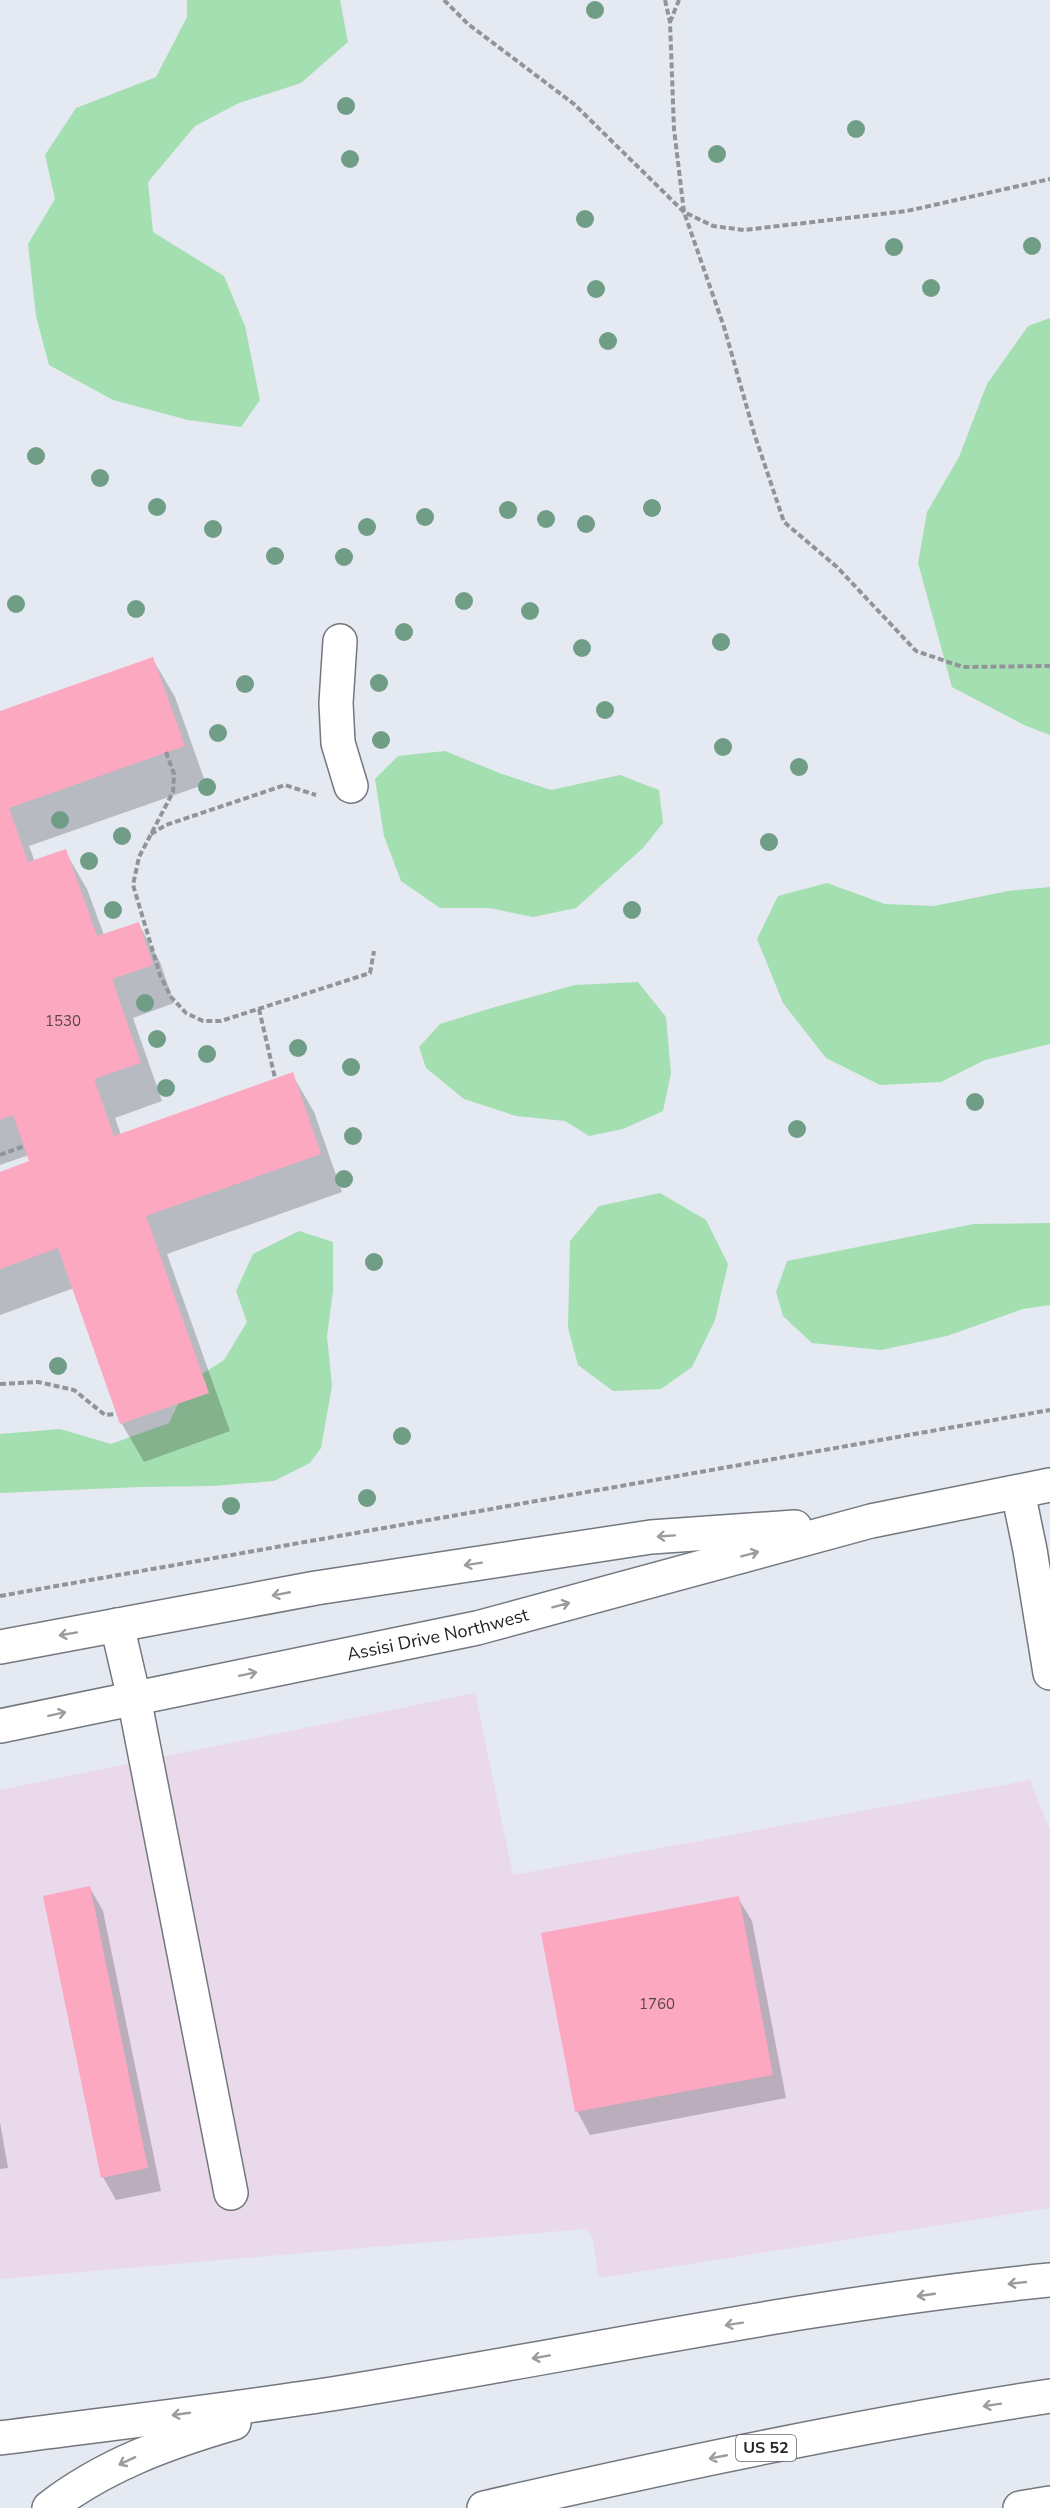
<svg xmlns="http://www.w3.org/2000/svg" width="1050" height="2508" viewBox="0 0 1050 2508" font-family="'Nunito Sans',sans-serif">
	<style>
		.commercial { fill: #e9d9eb }
		.green { fill: #a4dfb1 }
		.shadow { fill: #0003 }
		.building { fill: #fca8c1 }
		.lines { fill: none; stroke-linecap: round; stroke-linejoin: round }
		.minor-casing { stroke: #73777e; stroke-width: 36 }
		.major-casing { stroke: #73777e; stroke-width: 36 }
		.highway-casing { stroke: #73777e; stroke-width: 36 }
		.path { stroke: #92949a; stroke-width: 4; stroke-dasharray: 6 3; stroke-linecap: butt }
		.minor { stroke: #fff; stroke-width: 33 }
		.major { stroke: #fff; stroke-width: 33 }
		.highway { stroke: #fff; stroke-width: 33 }
		.tree { fill: #709d86 }
		.oneway { stroke: #9c9c9e }
		.labels { text-anchor: middle; dominant-baseline: central; stroke-width: 4.5; stroke-linejoin: round; paint-order: stroke }
		.number-label { font-size: 15px; fill: #59454e }
		.shield { fill: #fff; stroke: #656668; stroke-width: 1.5 }
		.shield-label { font-size: 16px; font-weight: bold; fill: #232427 }
		.street-label { font-size: 18px; fill: #232427; stroke: #fff }
	</style>
	<rect width="100%" height="100%" fill="#e5e9f1"/>
	<polygon class="commercial" points="475,1693 513,1875 1030,1780 1050,1831 1050,2208 599,2278 592,2236 585,2229 0,2279 0,1790"/>
	<g class="green">
		<polygon points="187,0 340,0 348,42 301,83 239,103 195,126 148,182 153,232 224,276 245,326 260,400 241,427 188,420 113,400 49,365 36,316 28,244 55,199 45,155 76,108 156,77 187,17"/>
		<polygon points="1050,318 1050,735 1024,725 952,687 918,563 927,512 959,457 987,384 1028,326"/>
		<polygon points="445,751 502,774 551,790 620,775 659,790 663,823 643,848 576,908 533,917 489,908 440,908 401,881 384,836 375,779 398,756"/>
		<polygon points="827,883 885,904 934,906 1008,891 1050,887 1050,1044 985,1060 941,1082 880,1085 826,1058 783,1003 757,939 778,896"/>
		<polygon points="638,982 666,1017 671,1073 663,1111 623,1129 589,1136 565,1121 516,1116 464,1099 426,1068 419,1047 440,1024 495,1007 575,985"/>
		<polygon points="660,1193 706,1220 728,1264 715,1320 692,1367 661,1389 613,1391 578,1365 568,1328 570,1241 599,1206"/>
		<polygon points="1050,1223 1050,1305 1023,1309 947,1336 881,1350 812,1343 783,1316 776,1292 787,1261 974,1224"/>
		<polygon points="299,1231 333,1242 333,1291 327,1336 332,1386 321,1448 310,1463 274,1481 213,1486 140,1487 0,1493 0,1434 60,1429 111,1444 169,1423 188,1383 224,1360 247,1322 236,1291 253,1254"/>
	</g>
	<g class="shadow">
		<polygon points="152,658 175,697 206,784 29,846 35,862 65,851 87,889 104,935 138,923 160,962 174,1003 133,1018 162,1101 115,1118 121,1135 292,1074 314,1112 342,1192 167,1254 230,1431 144,1462 122,1424 74,1288 0,1315 0,1173 31,1162 29,1155 0,1165 0,713"/>
		<polygon points="90,1888 103,1911 161,2191 116,2200 103,2177"/>
		<polygon points="738,1898 752,1921 786,2098 590,2135 577,2111"/>
		<polygon points="0,2122 8,2168 0,2169"/>
	</g>
	<g class="building">
		<polygon points="153,657 185,746 9,808 28,862 66,849 97,936 139,922 153,965 112,979 141,1063 94,1079 114,1136 293,1072 321,1154 146,1216 209,1393 120,1424 58,1248 0,1269 0,1172 29,1161 13,1115 0,1120 0,711"/>
		<polygon points="90,1886 148,2168 101,2178 43,1896"/>
		<polygon points="739,1896 773,2075 575,2112 541,1933"/>
	</g>
	<g class="lines">
		<g class="minor-casing">
			<g id="minor">
				<polyline points="340,641 336,703 338,743 351,786"/>
				<polyline points="1018,1492 1030,1550 1050,1673"/>
				<polyline points="117,1625 134,1698 231,2193"/>
			</g>
		</g>
		<g class="major-casing">
			<g id="major">
				<polyline points="0,1647 316,1588 651,1537 795,1527"/>
				<path id="s1" d="M0,1726L477,1628L871,1521L1050,1485"/>
			</g>
		</g>
		<g class="highway-casing">
			<g id="highway">
				<path d="M0,2438C114,2423 230,2410 344,2392C579,2354 813,2303 1050,2280"/>
				<path d="M49,2508C104,2465 169,2442 234,2423"/>
				<path d="M484,2508C671,2465 860,2425 1050,2396"/>
				<polyline points="1020,2508 1050,2503"/>
			</g>
		</g>
		<g class="path">
			<polyline points="444,0 468,24 574,104 684,212 713,226 744,230 907,211 1050,179"/>
			<polyline points="665,0 670,22 674,129 684,212 724,327 755,436 784,522 837,567 916,651 963,667 1050,666"/>
			<polyline points="670,22 679,0"/>
			<polyline points="166,752 174,774 173,792 139,857 133,885 160,975 171,997 186,1013 203,1021 221,1021 370,973 374,951"/>
			<polyline points="151,834 166,825 285,785 316,795"/>
			<polyline points="259,1009 275,1078"/>
			<polyline points="0,1155 24,1146"/>
			<polyline points="0,1384 38,1382 74,1390 105,1415 116,1414"/>
			<polyline points="0,1596 1050,1410"/>
		</g>
		<use href="#minor" class="minor"/>
		<use href="#major" class="major"/>
		<use href="#highway" class="highway"/>
	</g>
	<g class="tree">
		<circle cx="595" cy="10" r="9"/>
		<circle cx="346" cy="106" r="9"/>
		<circle cx="856" cy="129" r="9"/>
		<circle cx="717" cy="154" r="9"/>
		<circle cx="350" cy="159" r="9"/>
		<circle cx="585" cy="219" r="9"/>
		<circle cx="1032" cy="246" r="9"/>
		<circle cx="894" cy="247" r="9"/>
		<circle cx="931" cy="288" r="9"/>
		<circle cx="596" cy="289" r="9"/>
		<circle cx="608" cy="341" r="9"/>
		<circle cx="36" cy="456" r="9"/>
		<circle cx="100" cy="478" r="9"/>
		<circle cx="157" cy="507" r="9"/>
		<circle cx="652" cy="508" r="9"/>
		<circle cx="508" cy="510" r="9"/>
		<circle cx="425" cy="517" r="9"/>
		<circle cx="546" cy="519" r="9"/>
		<circle cx="586" cy="524" r="9"/>
		<circle cx="367" cy="527" r="9"/>
		<circle cx="213" cy="529" r="9"/>
		<circle cx="275" cy="556" r="9"/>
		<circle cx="344" cy="557" r="9"/>
		<circle cx="464" cy="601" r="9"/>
		<circle cx="16" cy="604" r="9"/>
		<circle cx="136" cy="609" r="9"/>
		<circle cx="530" cy="611" r="9"/>
		<circle cx="404" cy="632" r="9"/>
		<circle cx="721" cy="642" r="9"/>
		<circle cx="582" cy="648" r="9"/>
		<circle cx="379" cy="683" r="9"/>
		<circle cx="245" cy="684" r="9"/>
		<circle cx="605" cy="710" r="9"/>
		<circle cx="218" cy="733" r="9"/>
		<circle cx="381" cy="740" r="9"/>
		<circle cx="723" cy="747" r="9"/>
		<circle cx="799" cy="767" r="9"/>
		<circle cx="207" cy="787" r="9"/>
		<circle cx="60" cy="820" r="9"/>
		<circle cx="122" cy="836" r="9"/>
		<circle cx="769" cy="842" r="9"/>
		<circle cx="89" cy="861" r="9"/>
		<circle cx="113" cy="910" r="9"/>
		<circle cx="632" cy="910" r="9"/>
		<circle cx="145" cy="1003" r="9"/>
		<circle cx="157" cy="1039" r="9"/>
		<circle cx="298" cy="1048" r="9"/>
		<circle cx="207" cy="1054" r="9"/>
		<circle cx="351" cy="1067" r="9"/>
		<circle cx="166" cy="1088" r="9"/>
		<circle cx="975" cy="1102" r="9"/>
		<circle cx="797" cy="1129" r="9"/>
		<circle cx="353" cy="1136" r="9"/>
		<circle cx="344" cy="1179" r="9"/>
		<circle cx="374" cy="1262" r="9"/>
		<circle cx="58" cy="1366" r="9"/>
		<circle cx="402" cy="1436" r="9"/>
		<circle cx="367" cy="1498" r="9"/>
		<circle cx="231" cy="1506" r="9"/>
	</g>
	<defs><path id="oneway-shaft" d="M-6 0H5M1.5-3L5.5 0L1.5 3" fill="none" stroke-width="1.6" stroke-linecap="round" stroke-linejoin="round" transform="scale(1.5)"/></defs>
	<g class="oneway">
		<use href="#oneway-shaft" transform="translate(666 1536) rotate(176)"/>
		<use href="#oneway-shaft" transform="translate(750 1554) rotate(-15)"/>
		<use href="#oneway-shaft" transform="translate(473 1564) rotate(171)"/>
		<use href="#oneway-shaft" transform="translate(281 1594) rotate(169)"/>
		<use href="#oneway-shaft" transform="translate(561 1605) rotate(-15)"/>
		<use href="#oneway-shaft" transform="translate(68 1634) rotate(170)"/>
		<use href="#oneway-shaft" transform="translate(248 1674) rotate(-12)"/>
		<use href="#oneway-shaft" transform="translate(57 1714) rotate(-12)"/>
		<use href="#oneway-shaft" transform="translate(1017 2283) rotate(174)"/>
		<use href="#oneway-shaft" transform="translate(926 2295) rotate(172)"/>
		<use href="#oneway-shaft" transform="translate(734 2324) rotate(171)"/>
		<use href="#oneway-shaft" transform="translate(541 2357) rotate(170)"/>
		<use href="#oneway-shaft" transform="translate(992 2405) rotate(171)"/>
		<use href="#oneway-shaft" transform="translate(181 2414) rotate(172)"/>
		<use href="#oneway-shaft" transform="translate(718 2457) rotate(169)"/>
		<use href="#oneway-shaft" transform="translate(127 2461) rotate(155)"/>
	</g>
	<g class="labels">
		<g class="number-label">
			<text x="63" y="1021">1530</text>
			<text x="657" y="2004">1760</text>
		</g>
		<rect class="shield" x="736" y="2435" width="60" height="26" rx="4.5"/>
		<g class="shield-label">
			<text x="766" y="2448">US 52</text>
		</g>
		<g class="street-label">
			<text stroke="none"><textPath href="#s1" startOffset="447">Assisi Drive Northwest</textPath></text>
		</g>
	</g>
</svg>
